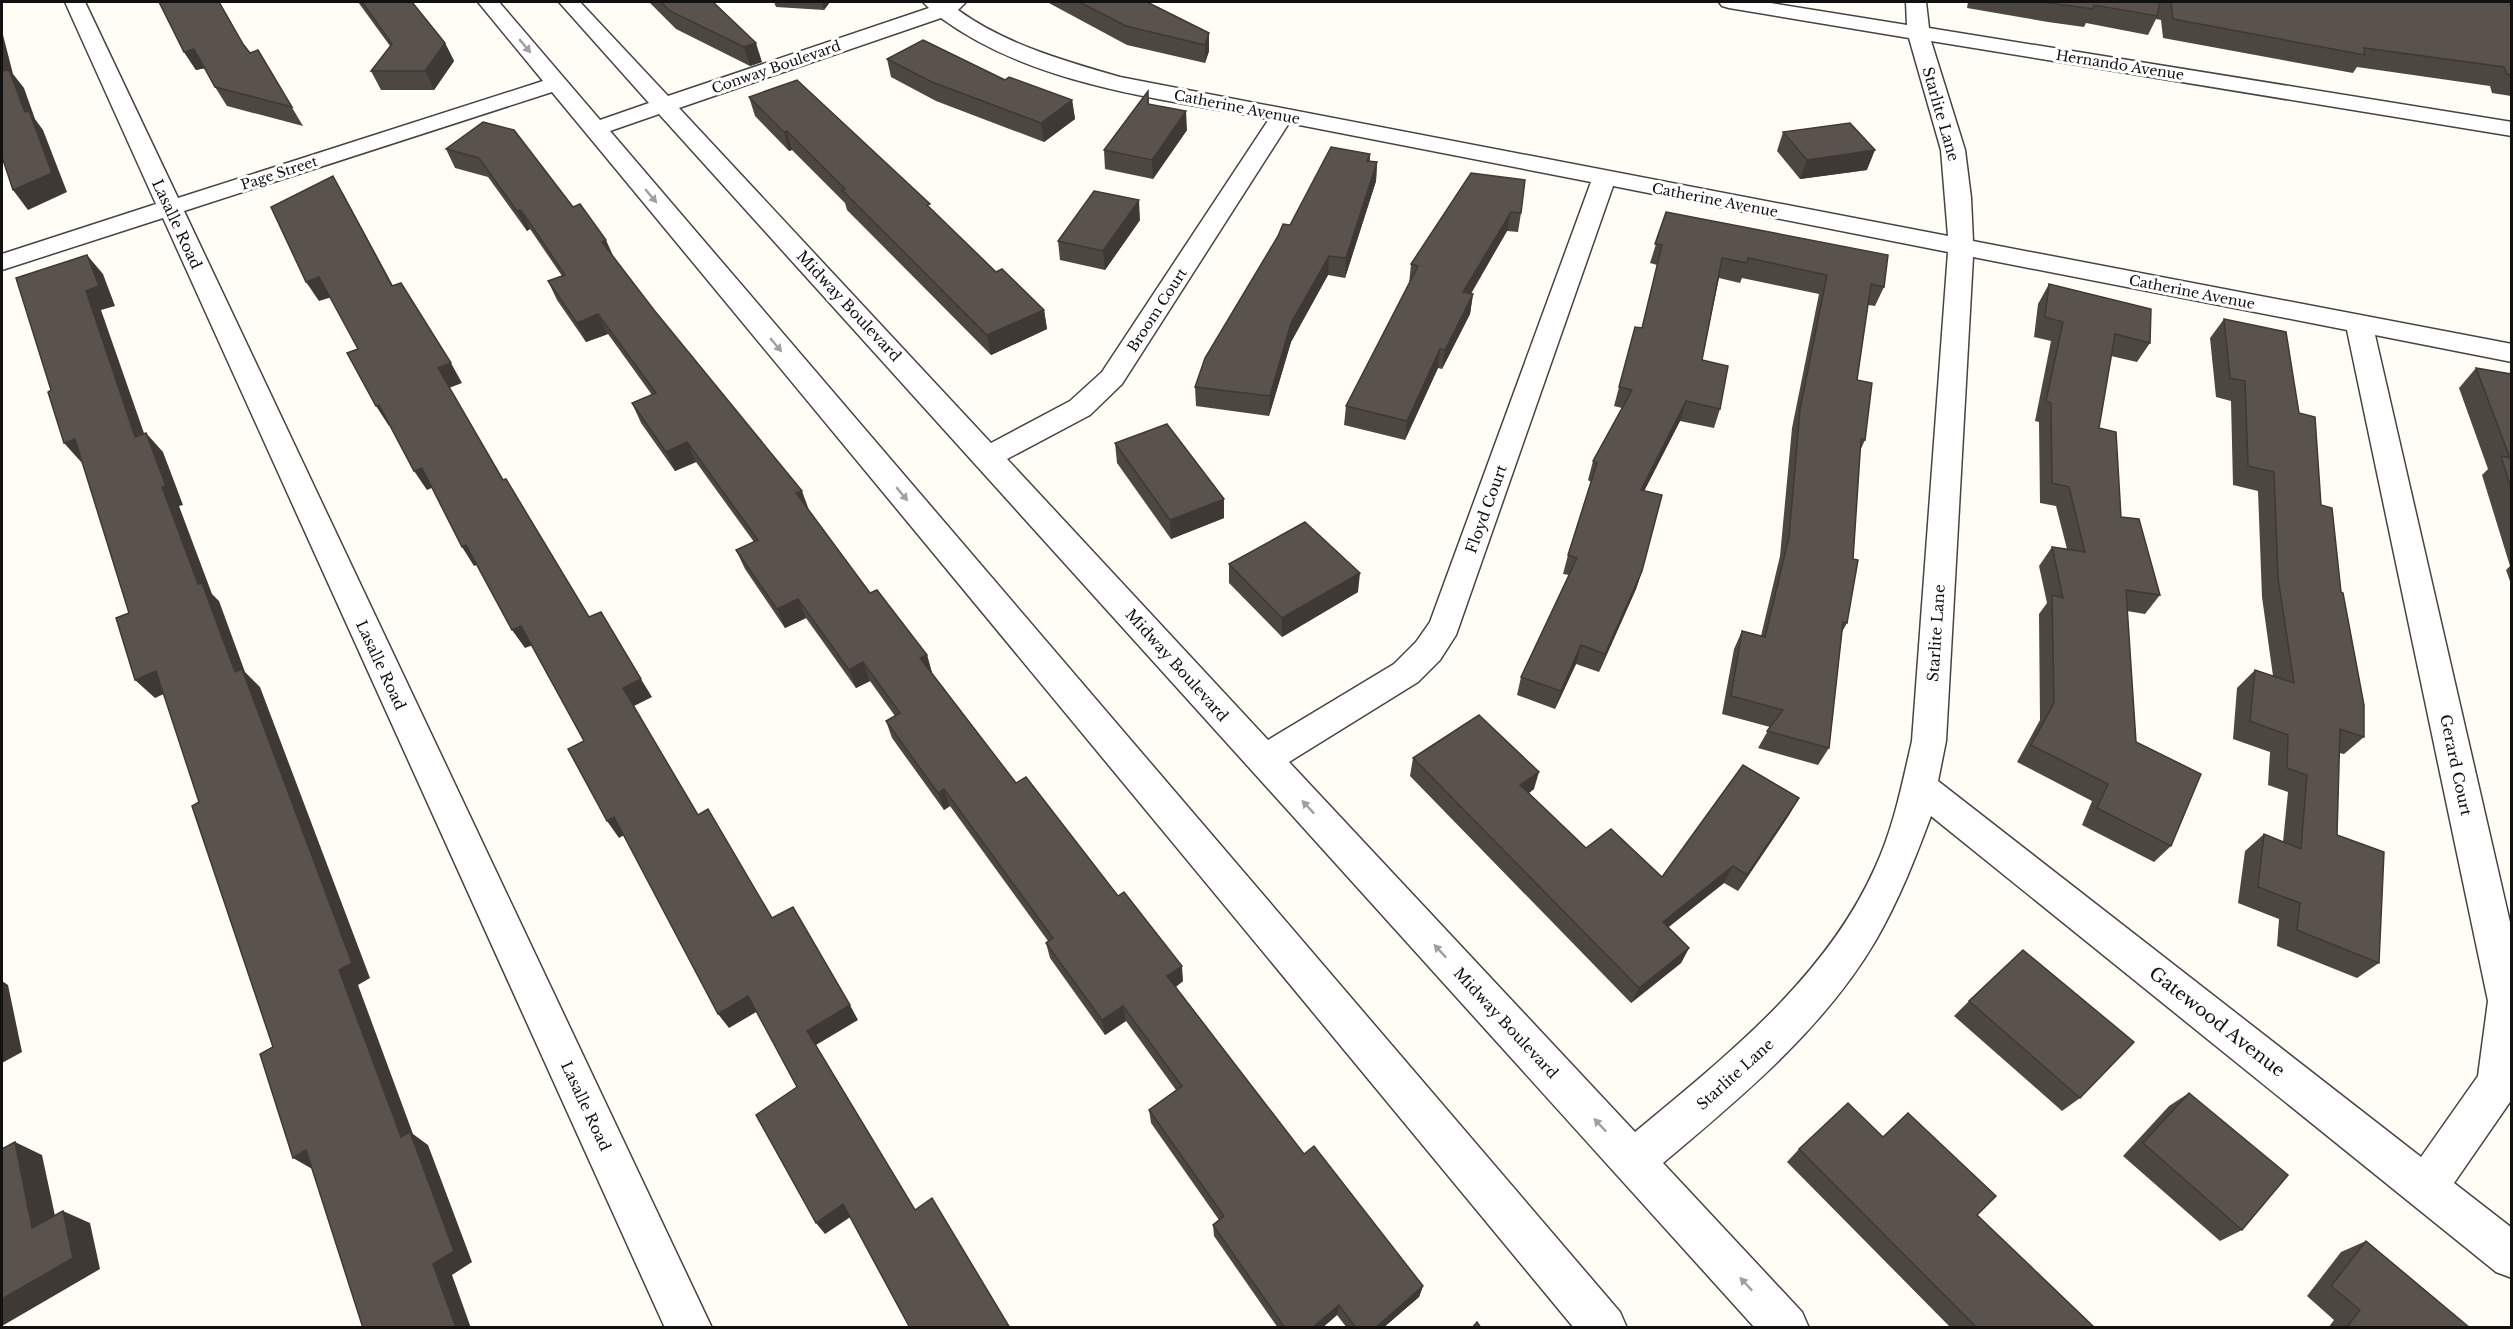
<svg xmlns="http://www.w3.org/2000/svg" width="2513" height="1329" viewBox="0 0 2513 1329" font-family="'Libre Baskerville',serif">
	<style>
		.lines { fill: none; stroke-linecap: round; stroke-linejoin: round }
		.minor-casing { stroke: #444; stroke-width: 3 }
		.minor { fill: #fff; fill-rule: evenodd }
		.wall { fill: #4d4742 }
		.shaded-wall { fill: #3f3936 }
		.building { fill: #5a524d; stroke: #3f3936; stroke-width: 1.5 }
		.oneway { fill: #a0a0a0 }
		.labels { text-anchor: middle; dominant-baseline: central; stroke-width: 6; stroke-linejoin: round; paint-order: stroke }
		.far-street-label { font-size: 14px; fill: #111; stroke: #fff }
		.street-label { font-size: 15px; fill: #111; stroke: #fff }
		.near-street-label { font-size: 18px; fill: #111; stroke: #fff }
	</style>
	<rect width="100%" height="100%" fill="#fffdf5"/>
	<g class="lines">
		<g class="minor-casing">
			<path id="minor" d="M65,2H85L178,198L543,81L478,2H499L600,120L649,103L559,2H580L668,96L929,8L923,2H966L958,10C1005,44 1064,61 1120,77L1948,236L1941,150L1909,38L1729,8L1722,6L1719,2H1764L1907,25L1906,2H1926L1929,28L2512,122V136L1931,41L1965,150L1971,198L1973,241L2512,344V362L2375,335L2512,931V1099L2454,1183L2512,1228V1278L2496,1272L1931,816C1915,859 1899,900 1876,940C1824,1029 1740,1098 1663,1163L1802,1312L1809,1328H1755L659,114L610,131L1620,1312L1627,1328H1574L552,92L184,211L712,1328H665L163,218L2,270V254L156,204ZM941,18C1034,86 1160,98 1269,119L1102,372L1070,401L991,443L679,108ZM1289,123L1591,182L1430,622L1416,642L1394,664L1268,740L1007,459L1090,415L1122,384ZM1613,186L1948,252L1912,741C1902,784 1894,827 1875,868C1826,978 1725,1057 1635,1132L1289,762L1418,682L1440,660L1456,635ZM1973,257L2347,330L2488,1001L2478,1076L2421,1157L1938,781L1946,741Z"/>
		</g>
		<use href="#minor" class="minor"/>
	</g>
	<g class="wall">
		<polygon points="159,2 227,2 220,3 245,47 250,53 258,50 303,126 227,106 215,87 205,68 196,70 184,52"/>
		<polygon points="358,2 412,2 445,43 454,61 434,90 381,90 371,71 390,46"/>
		<polygon points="649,2 713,2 762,62 750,66 676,29"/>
		<polygon points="774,2 830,2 824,10 776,7"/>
		<polygon points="1047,2 1147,2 1209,33 1209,51 1205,63 1127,45"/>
		<polygon points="1968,2 2511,2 2511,96 2492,93 2490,86 2357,67 2353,73 2163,38 2161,20 2156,19 2148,35 2086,23 2084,27 2048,22 1967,8"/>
		<polygon points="887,59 1072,100 1075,119 1044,142 936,101 891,77"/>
		<polygon points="1148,91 1149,104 1187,130 1153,179 1105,169 1104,150"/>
		<polygon points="749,97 931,210 996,272 1044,310 1047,329 991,355 847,210 845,203 792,150 789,151 755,116"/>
		<polygon points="483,122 573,207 809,510 870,593 927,655 932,673 1016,783 1183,981 1176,987 1304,1154 1423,1286 1419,1297 1383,1328 1347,1328 1337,1315 1322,1328 1278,1328 1214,1236 1213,1225 1219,1220 1151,1123 1149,1110 1176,1090 1126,1021 1105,1035 1050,958 1046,943 1048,941 950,806 944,810 892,738 886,721 895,716 870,681 856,688 806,618 785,628 745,569 736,550 754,542 696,462 675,471 641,423 632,403 652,395 608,334 586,342 557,300 548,281 562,276 530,229 527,231 488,177 455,168 446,149"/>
		<polygon points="1783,132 1867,170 1800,179 1777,151"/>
		<polygon points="1370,154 1370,161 1377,162 1376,181 1345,278 1328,275 1291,342 1269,416 1196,406 1195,387 1290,225"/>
		<polygon points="1471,173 1521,213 1518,232 1507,231 1471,294 1473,294 1470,314 1442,369 1438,368 1405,440 1344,425 1346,406 1409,284 1411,264"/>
		<polygon points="1666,212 1884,287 1875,306 1868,305 1857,380 1865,440 1860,451 1847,623 1842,632 1829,748 1818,765 1758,748 1770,727 1722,714 1734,649 1742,631 1761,636 1780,556 1792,428 1819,294 1742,278 1740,283 1719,278 1702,360 1720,409 1714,428 1680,421 1644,491 1642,571 1636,589 1599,672 1576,664 1555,709 1517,695 1521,677 1569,575 1563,574 1568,555 1591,482 1588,480 1593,461 1622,408 1614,406 1635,327 1642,328 1657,265 1650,263"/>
		<polygon points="1140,220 1105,270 1060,260 1058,241"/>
		<polygon points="2049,284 2150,343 2137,362 2111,356 2099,428 2121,517 2160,595 2145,614 2127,611 2136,742 2171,846 2154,862 2082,825 2092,801 2017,762 2040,720 2039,614 2047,603 2039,566 2052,547 2067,549 2056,506 2040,503 2039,422 2035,421 2051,341 2034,337 2038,304"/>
		<polygon points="2224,319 2299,413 2341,592 2364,737 2344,754 2339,753 2337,835 2379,963 2357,978 2277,946 2279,919 2238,903 2245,851 2264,834 2283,842 2288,792 2268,785 2270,752 2233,739 2237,688 2255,670 2273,676 2262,597 2258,491 2233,485 2231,401 2216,397 2210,338"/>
		<polygon points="2476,368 2511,374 2511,584 2506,570 2510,566 2482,475 2488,469 2459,388"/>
		<polygon points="1115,443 1224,499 1224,518 1171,539 1117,463"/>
		<polygon points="1229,564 1358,592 1282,637 1229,583"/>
		<polygon points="1413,758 1534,789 1529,793 1586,848 1662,877 1799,798 1789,815 1738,891 1724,883 1668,927 1689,948 1681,963 1631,1003 1410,776"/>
		<polygon points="1969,1001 2080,1098 2062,1111 1954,1016"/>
		<polygon points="2189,1093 2242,1230 2220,1241 2123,1156 2169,1106"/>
		<polygon points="1883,1137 1977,1215 2095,1328 1951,1328 1787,1162 1799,1149"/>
		<polygon points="2366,1241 2470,1328 2328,1328 2334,1320 2307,1296 2341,1252"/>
	</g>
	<g class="shaded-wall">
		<polygon points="822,2 830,2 824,10"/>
		<polygon points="2,31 13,74 24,88 35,119 43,130 67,192 28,210 13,190 25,112 3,71 2,65"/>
		<polygon points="1209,33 1209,51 1205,63 1205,45"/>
		<polygon points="445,43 454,61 434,90 425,71"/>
		<polygon points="756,43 762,62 750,66 744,47"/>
		<polygon points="194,49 206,68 196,70 184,52"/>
		<polygon points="1072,100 1075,119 1044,142 1041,123"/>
		<polygon points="1186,111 1187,130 1153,179 1152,160"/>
		<polygon points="787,131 792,150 789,151 784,132"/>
		<polygon points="1875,150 1867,170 1800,179 1807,160"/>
		<polygon points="1377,162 1376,181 1345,278 1346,258"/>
		<polygon points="333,176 344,195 404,306 392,286"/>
		<polygon points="1139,200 1140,220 1105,270 1103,251"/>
		<polygon points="521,210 530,229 527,231 517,211"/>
		<polygon points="1511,212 1507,231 1460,311 1463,292"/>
		<polygon points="606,240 615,260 602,242"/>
		<polygon points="87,255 103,274 115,306 101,310 152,456 135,437 86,291"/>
		<polygon points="1329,256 1328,275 1291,342 1269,416 1270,396 1291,323"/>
		<polygon points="319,277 332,297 319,301 306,282"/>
		<polygon points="1473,294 1470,314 1442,369 1445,350"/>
		<polygon points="1044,310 1047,329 991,355 987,335"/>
		<polygon points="598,314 608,334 586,342 577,323"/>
		<polygon points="1440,349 1438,368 1405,440 1407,421"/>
		<polygon points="451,363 462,383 449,388 438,368"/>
		<polygon points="1686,401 1680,421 1635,509 1641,490"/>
		<polygon points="379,405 392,424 389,426 376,406"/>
		<polygon points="146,433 163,452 183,505 179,506 212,594 219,601 245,672 260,687 370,978 358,985 413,1134 428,1145 472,1262 452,1275 471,1328 456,1328 433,1264 401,1137 339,970 235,672 198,584 162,487"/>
		<polygon points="75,439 82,463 64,443"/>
		<polygon points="687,442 696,462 675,471 666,452"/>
		<polygon points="422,468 434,487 427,490 414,471"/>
		<polygon points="802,491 809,510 796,493"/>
		<polygon points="1224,499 1224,518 1171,539 1170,520"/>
		<polygon points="466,545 479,564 474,566 462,547"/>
		<polygon points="1642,571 1636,589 1599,672 1605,654"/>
		<polygon points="1360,573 1358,592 1282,637 1282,618"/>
		<polygon points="798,599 806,618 785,628 777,609"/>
		<polygon points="521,626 533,645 525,648 512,630"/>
		<polygon points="1581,645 1576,664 1555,709 1561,691"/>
		<polygon points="927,655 932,673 920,658"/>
		<polygon points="863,662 870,681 856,688 849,670"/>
		<polygon points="156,671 175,689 155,698 135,680"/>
		<polygon points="641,679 652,697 634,706 623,688"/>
		<polygon points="1539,772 1534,789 1516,802 1520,785"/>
		<polygon points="944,789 950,806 944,810 938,793"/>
		<polygon points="1799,798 1789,815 1738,891 1747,875"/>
		<polygon points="614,817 626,834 619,838 607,821"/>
		<polygon points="1733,866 1724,883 1655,938 1663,922"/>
		<polygon points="1689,948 1681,963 1631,1003 1639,988"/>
		<polygon points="1182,966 1183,981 1169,991 1167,976"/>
		<polygon points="2,981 8,985 22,1052 2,1063"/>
		<polygon points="748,996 758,1011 729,1028 718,1014"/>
		<polygon points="850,1005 858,1020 816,1045 922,1222 807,1031"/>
		<polygon points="1123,1006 1126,1021 1105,1035 1102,1020"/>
		<polygon points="15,1142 42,1155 60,1239 32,1228"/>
		<polygon points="306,1150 314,1170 293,1158"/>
		<polygon points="843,1204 852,1216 825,1234 816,1223"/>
		<polygon points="63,1211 90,1223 100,1269 2,1326 2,1299"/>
		<polygon points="1423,1286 1419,1297 1383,1328 1375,1328"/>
		<polygon points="1339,1305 1337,1315 1322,1328 1312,1328"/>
	</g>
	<g class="building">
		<polygon points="159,2 219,2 243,44 250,53 258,50 292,107 215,87 194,49 184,52"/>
		<polygon points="362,2 412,2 445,43 425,71 371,71 392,44"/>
		<polygon points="661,2 713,2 756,43 744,47 670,11"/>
		<polygon points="1079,2 1147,2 1209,33 1205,45 1126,26"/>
		<polygon points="2042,2 2160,2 2157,16 2094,5 2093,9"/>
		<polygon points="2171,2 2511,2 2511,75 2507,74 2504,67 2364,48 2365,55 2173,19"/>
		<polygon points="923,40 1005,80 1009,77 1072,100 1041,123 932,82 887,59"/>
		<polygon points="2,65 3,71 9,70 25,112 29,111 52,173 13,190 2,157"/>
		<polygon points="797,80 930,204 927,205 996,272 1002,269 1044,310 987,335 842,190 845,189 787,131 784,132 749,97"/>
		<polygon points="1148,91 1148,104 1186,111 1152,160 1104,150"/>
		<polygon points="483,122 514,130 573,207 580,204 606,240 602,242 654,310 802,491 796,493 870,593 877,590 927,655 920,658 1016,783 1026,777 1118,896 1124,892 1182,966 1167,976 1304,1154 1314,1146 1423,1286 1375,1328 1356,1328 1339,1305 1312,1328 1285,1328 1213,1225 1224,1216 1149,1110 1182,1086 1123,1006 1102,1020 1046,943 1053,938 944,789 938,793 886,721 900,713 863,662 849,670 798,599 777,609 736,550 758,540 687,442 666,452 632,403 656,393 598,314 577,323 548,281 565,275 521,210 517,211 479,158 446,149"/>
		<polygon points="1850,123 1875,150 1807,160 1783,132"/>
		<polygon points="1331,147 1370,154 1367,161 1377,162 1346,258 1329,256 1291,323 1270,396 1195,387 1205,358 1278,236 1283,224 1290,225"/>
		<polygon points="1471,173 1525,180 1521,213 1511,212 1463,292 1473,294 1445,350 1440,349 1407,421 1346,406 1418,266 1411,264"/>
		<polygon points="333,176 392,286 401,283 451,363 438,368 503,480 506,479 589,617 601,612 641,679 623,688 698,815 708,809 772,918 793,907 850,1005 807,1031 915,1210 932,1198 1010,1328 910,1328 843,1204 816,1223 756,1115 797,1087 748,996 718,1014 614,817 607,821 568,749 584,741 521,626 512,630 466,545 462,547 422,468 414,471 379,405 376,406 347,353 358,349 319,277 306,282 271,207"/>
		<polygon points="1094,191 1139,200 1103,251 1058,241"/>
		<polygon points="1666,212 1888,255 1884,287 1871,284 1857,380 1872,383 1865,440 1861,439 1853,559 1858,560 1847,623 1843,622 1829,748 1767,731 1783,710 1731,696 1742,631 1765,637 1789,537 1800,409 1827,275 1748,258 1747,263 1722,258 1702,360 1728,366 1720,409 1686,401 1641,490 1662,495 1642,571 1605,654 1581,645 1561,691 1521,677 1577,558 1568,555 1597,463 1593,461 1632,390 1619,387 1635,327 1642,328 1662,245 1655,244"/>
		<polygon points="87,255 99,286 86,291 135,437 146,433 166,486 162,487 198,584 202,583 235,672 242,669 352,963 339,970 401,1137 410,1132 454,1251 433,1264 456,1328 363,1328 306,1150 293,1158 260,1054 273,1047 192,806 199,802 156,671 135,680 116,618 129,613 75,439 64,443 48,392 51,390 16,278"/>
		<polygon points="2049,284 2151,309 2150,343 2115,334 2099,428 2116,432 2121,517 2139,519 2160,595 2126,590 2136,742 2201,774 2171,846 2097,808 2108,784 2031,745 2054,703 2052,595 2063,598 2052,547 2085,552 2069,487 2052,483 2051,403 2046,401 2063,322 2045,317"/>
		<polygon points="2224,319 2286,332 2299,413 2315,417 2321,505 2332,508 2341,592 2343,593 2364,705 2364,737 2340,729 2337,835 2384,852 2379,963 2297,930 2300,903 2258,887 2264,834 2301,849 2307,775 2287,768 2288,735 2250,721 2255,670 2294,683 2278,578 2274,472 2248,466 2245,381 2230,378"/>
		<polygon points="2476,368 2511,374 2511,488 2501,456 2510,458"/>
		<polygon points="1167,424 1224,499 1170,520 1115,443"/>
		<polygon points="1305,522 1360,573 1282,618 1229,564"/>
		<polygon points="1479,715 1539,772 1520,785 1586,848 1611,829 1662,877 1743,765 1799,798 1747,875 1733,866 1663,922 1689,948 1639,988 1413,758"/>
		<polygon points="2023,950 2134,1042 2080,1098 1969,1001"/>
		<polygon points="2189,1093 2288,1175 2242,1230 2143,1143"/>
		<polygon points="1848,1103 1883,1137 1908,1113 1996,1196 1977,1215 2095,1328 1977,1328 1799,1149"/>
		<polygon points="15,1142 32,1228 63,1211 73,1258 2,1299 2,1149"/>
		<polygon points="2366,1241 2470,1328 2346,1328 2360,1310 2331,1286"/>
		<polygon points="1477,1322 1481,1328 1472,1328"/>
	</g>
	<defs><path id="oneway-solid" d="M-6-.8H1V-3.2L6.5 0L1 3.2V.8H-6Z" transform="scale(1.5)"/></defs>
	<g class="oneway">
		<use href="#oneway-solid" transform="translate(525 46) rotate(50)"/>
		<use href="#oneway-solid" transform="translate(651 196) rotate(50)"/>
		<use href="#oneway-solid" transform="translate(776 345) rotate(50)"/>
		<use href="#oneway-solid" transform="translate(902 494) rotate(50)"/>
		<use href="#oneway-solid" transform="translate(1308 807) rotate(-133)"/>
		<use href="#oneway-solid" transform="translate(1440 951) rotate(-133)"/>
		<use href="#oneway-solid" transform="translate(1600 1125) rotate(-133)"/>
		<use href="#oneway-solid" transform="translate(1746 1284) rotate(-133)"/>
	</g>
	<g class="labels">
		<g class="far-street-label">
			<text transform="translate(2120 65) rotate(9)">Hernando Avenue</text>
			<text transform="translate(776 67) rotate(-19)">Conway Boulevard</text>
			<text transform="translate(1237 107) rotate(11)">Catherine Avenue</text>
			<text transform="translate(279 173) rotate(-18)">Page Street</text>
			<text transform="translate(1715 200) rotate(11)">Catherine Avenue</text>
			<text transform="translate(2192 292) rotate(11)">Catherine Avenue</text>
			<text transform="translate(1157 310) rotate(-57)">Broom Court</text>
		</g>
		<g class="street-label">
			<text transform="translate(1941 114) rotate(74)">Starlite Lane</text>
			<text transform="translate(177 224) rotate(65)">Lasalle Road</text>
			<text transform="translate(849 306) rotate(47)">Midway Boulevard</text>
			<text transform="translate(1486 509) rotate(-70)">Floyd Court</text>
			<text transform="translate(1936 633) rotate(-86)">Starlite Lane</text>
			<text transform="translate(381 665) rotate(65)">Lasalle Road</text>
			<text transform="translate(1177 665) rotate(48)">Midway Boulevard</text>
			<text transform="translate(2456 765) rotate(78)">Gerard Court</text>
			<text transform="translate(1506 1023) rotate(47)">Midway Boulevard</text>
			<text transform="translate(1735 1074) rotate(-42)">Starlite Lane</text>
			<text transform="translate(586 1106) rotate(65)">Lasalle Road</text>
		</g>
		<g class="near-street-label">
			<text transform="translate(2217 1022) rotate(38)">Gatewood Avenue</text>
		</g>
	</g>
	<rect width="2513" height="1329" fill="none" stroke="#111111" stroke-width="6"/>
</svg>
